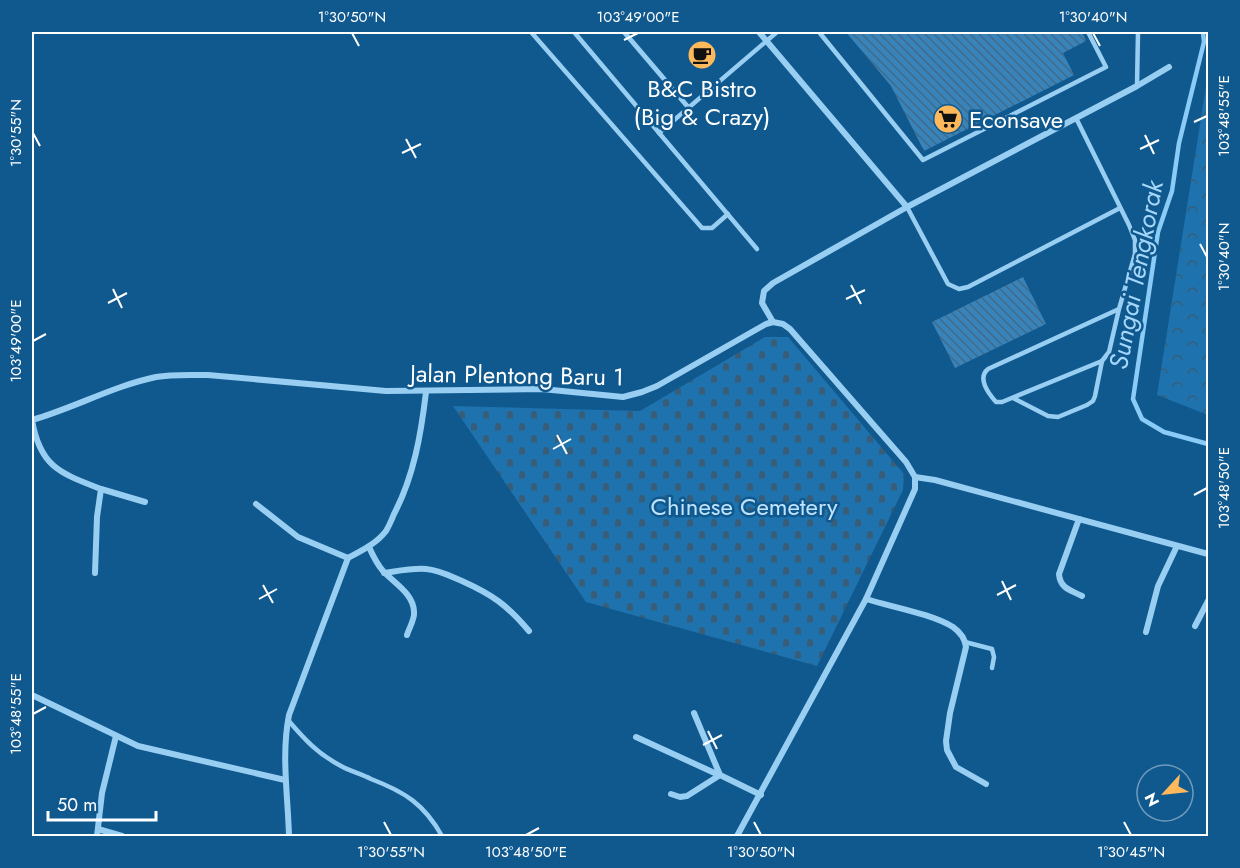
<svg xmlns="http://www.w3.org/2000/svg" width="1240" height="868" viewBox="0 0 1240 868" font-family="Jost,sans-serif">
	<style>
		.forest { fill: url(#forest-crowns) }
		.cemetery { fill: url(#cemetery-stones) }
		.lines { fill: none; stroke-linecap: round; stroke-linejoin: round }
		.stream { stroke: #8acbf7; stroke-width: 4.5 }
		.building { fill: url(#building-back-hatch) }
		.service { stroke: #99cef3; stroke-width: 4.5 }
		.pedestrian { stroke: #99cef3; stroke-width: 5 }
		.minor { stroke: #99cef3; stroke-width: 6 }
		.ticks { fill: none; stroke: #fff; stroke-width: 2 }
		.labels { text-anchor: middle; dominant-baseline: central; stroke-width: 5; stroke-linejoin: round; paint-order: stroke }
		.poi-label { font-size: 24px; fill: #fff; stroke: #10598f }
		.street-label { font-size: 24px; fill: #fff; stroke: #10598f }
		.park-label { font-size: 24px; fill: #c0e4fe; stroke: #10598f }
		.water-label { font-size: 26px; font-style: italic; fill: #a5d7fa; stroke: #10598f }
		.neatline { fill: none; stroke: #fff; stroke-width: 2 }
		.ticks-label { font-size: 15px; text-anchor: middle; fill: #fff }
	</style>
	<defs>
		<pattern id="forest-crowns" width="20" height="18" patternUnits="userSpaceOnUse" patternTransform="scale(1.5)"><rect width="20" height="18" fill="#1e72ad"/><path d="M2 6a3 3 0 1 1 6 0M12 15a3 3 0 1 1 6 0" fill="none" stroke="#375d78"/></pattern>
		<pattern id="cemetery-stones" width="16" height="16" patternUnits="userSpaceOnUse" patternTransform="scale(1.5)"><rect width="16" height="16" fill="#1e72ad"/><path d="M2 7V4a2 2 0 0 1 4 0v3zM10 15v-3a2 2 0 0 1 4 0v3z" fill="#375d78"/></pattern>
		<pattern id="building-back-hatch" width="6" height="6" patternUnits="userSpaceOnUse" patternTransform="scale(1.5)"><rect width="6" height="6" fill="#3883b9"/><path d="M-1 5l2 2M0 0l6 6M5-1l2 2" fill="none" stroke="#416a88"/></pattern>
	</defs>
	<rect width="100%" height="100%" fill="#10598f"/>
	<polygon class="forest" points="1208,74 1208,415 1157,395"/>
	<polygon class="cemetery" points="765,337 788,337 904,474 903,490 817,666 586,602 453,406 640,411"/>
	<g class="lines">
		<polyline class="stream" points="1203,32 1204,42 1179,143 1172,191 1158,232 1133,399 1142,419 1164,432 1208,444"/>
	</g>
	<g class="building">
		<polygon points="846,32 1082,32 1086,41 1063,53 1074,75 924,151 891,86"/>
		<polygon points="1023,277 1046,324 955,368 932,322"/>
	</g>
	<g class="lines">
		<g class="service">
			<polyline points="531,32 702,228 712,228 728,214"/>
			<polyline points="574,32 757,249"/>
			<polyline points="819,32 923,160 1106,67 1088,32"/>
			<polyline points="1137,86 1138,32"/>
			<path d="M1076,118L1129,225L1135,240V254L1119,309L1109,352L1102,361L1002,402H996C988,393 977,378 988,369L1119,309"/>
			<polyline points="659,133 777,32"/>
			<polyline points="907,207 948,284 959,289 968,287 1120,208"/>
			<polyline points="1013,398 1048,416 1058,417 1087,405 1093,401 1095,396 1102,361"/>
			<polyline points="965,642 992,649 994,657 992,668"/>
			<path d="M288,720C305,740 318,754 341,766C350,771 361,774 371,779C405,792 424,804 442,836"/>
		</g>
		<polyline class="pedestrian" points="624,32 688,107"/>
		<g class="minor">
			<polyline points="759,32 907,207"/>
			<polyline points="773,322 762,303 764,291 773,283 907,207 1137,86 1169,67"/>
			<path d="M32,420C74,408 113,386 156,377C172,374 191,375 208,375L386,391L542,389L623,397L642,392L657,386L766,324L773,322L783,324L790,329L906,462L915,477V489L866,599L737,836"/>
			<path d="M32,420C40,467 60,473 101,489L97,517L95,573"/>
			<polyline points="915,477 935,480 1208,554"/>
			<polyline points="101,489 145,502"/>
			<polyline points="256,504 298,537 348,558"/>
			<path d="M1079,519L1059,574C1060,588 1070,590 1082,596"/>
			<path d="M369,547C373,556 377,564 383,571C394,583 414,594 414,612C415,619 409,628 407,635"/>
			<path d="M348,558C361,551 376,544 386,531C389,526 392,519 394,514C414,476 421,434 426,392"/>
			<path d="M384,573C398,571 412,568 426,569C439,570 450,576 462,581C493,595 507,605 529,631"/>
			<path d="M866,599C892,607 932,614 953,627C960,632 965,638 966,647L950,713L946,741L947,750L956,767L986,784"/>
			<polyline points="1195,626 1208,601"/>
			<polyline points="1146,632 1158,586 1177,546"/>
			<polyline points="32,695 138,746 285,780"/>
			<polyline points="694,713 720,775 761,795"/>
			<polyline points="636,737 719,775"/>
			<polyline points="671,794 680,797 687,796 720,775"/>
			<polyline points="98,829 122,836"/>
			<polyline points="97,836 102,793 116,736"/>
			<path d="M289,836C288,796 281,755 289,715L348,558"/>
		</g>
	</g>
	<path class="ticks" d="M352,33L359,46M1093,33L1100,46M624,40L638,33M1194,122L1207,116M33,133L40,146M1145,135L1154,154M406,139L416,158M1140,149L1159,140M402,153L421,144M1200,244L1207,257M851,285L861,304M113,289L122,308M846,299L865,290M108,303L127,293M33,341L46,334M557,435L567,454M553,449L571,439M1194,495L1207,488M1002,581L1011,600M263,585L273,603M997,595L1016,585M259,599L277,589M33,714L46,707M708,731L717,749M703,745L722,735M384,822L391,835M754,822L761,835M1124,822L1131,835M526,835L539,828"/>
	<defs>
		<g id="cafe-disc" transform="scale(1.5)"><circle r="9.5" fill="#ffb95b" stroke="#10598f"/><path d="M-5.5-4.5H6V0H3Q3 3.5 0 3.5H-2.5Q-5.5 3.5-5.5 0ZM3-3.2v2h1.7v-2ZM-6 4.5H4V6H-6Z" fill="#111"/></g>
		<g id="supermarket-disc" transform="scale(1.5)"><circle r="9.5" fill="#ffb95b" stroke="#10598f"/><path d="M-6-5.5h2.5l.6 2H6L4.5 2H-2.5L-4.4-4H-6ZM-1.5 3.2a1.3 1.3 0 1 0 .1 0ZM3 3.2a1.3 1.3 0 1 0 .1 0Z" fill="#111"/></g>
	</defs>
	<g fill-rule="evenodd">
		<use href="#cafe-disc" x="702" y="55"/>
		<use href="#supermarket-disc" x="948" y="119"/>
	</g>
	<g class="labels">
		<g class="poi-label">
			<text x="702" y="88">B&amp;C Bistro<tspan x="702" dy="28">(Big &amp; Crazy)</tspan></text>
			<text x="969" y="119" text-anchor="start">Econsave</text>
		</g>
		<g class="street-label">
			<text transform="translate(517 375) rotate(1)">Jalan Plentong Baru 1</text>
		</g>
		<g class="park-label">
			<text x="744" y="506">Chinese Cemetery</text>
		</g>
		<g class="water-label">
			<text transform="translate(1136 275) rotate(-79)">Sungai Tengkorak</text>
		</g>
	</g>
	<rect width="1240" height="868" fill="none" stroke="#10598f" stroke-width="66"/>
	<g transform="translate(1165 793) rotate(243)"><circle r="28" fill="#10598f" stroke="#709bbc" stroke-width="1.5"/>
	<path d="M0-4.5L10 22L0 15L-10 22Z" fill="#ffb95b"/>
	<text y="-9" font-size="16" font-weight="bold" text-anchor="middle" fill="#ffffff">N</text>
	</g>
	<path d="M48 811v9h108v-9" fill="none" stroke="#ffffff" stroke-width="3"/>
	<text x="57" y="811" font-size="18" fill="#ffffff" stroke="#10598f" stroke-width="4.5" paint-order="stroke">50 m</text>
	<rect x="33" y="33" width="1174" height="802" class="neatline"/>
	<g class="ticks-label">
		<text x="352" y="22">1°30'50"N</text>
		<text x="638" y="22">103°49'00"E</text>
		<text x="1093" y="22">1°30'40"N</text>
		<text transform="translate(1224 116) rotate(-90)" y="5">103°48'55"E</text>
		<text transform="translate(16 133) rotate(-90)" y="5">1°30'55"N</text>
		<text transform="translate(1224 257) rotate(-90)" y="5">1°30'40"N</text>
		<text transform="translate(16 341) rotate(-90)" y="5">103°49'00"E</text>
		<text transform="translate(1224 488) rotate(-90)" y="5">103°48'50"E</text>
		<text transform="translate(16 714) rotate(-90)" y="5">103°48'55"E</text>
		<text x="391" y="857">1°30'55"N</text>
		<text x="526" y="857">103°48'50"E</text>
		<text x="761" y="857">1°30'50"N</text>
		<text x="1131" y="857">1°30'45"N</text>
	</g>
</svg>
